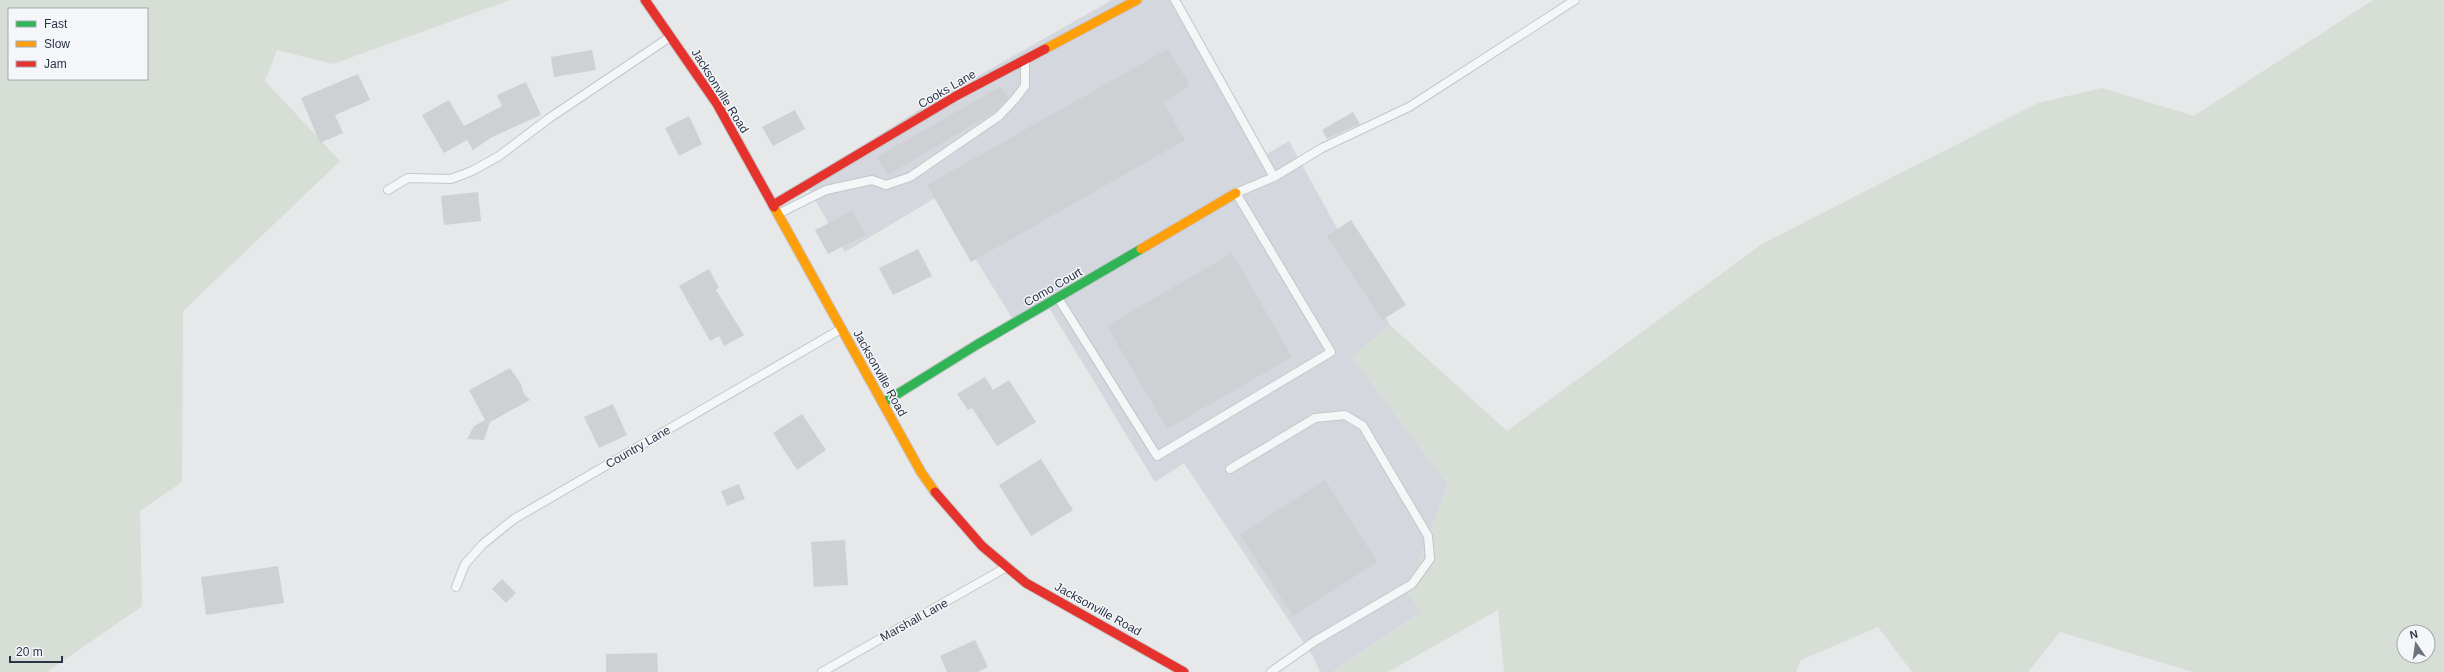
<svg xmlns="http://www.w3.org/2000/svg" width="2444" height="672" viewBox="0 0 2444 672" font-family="Helvetica,sans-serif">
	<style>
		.built { fill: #d4d7dd }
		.green { fill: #d6ded6; fill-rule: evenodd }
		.building { fill: #ced0d3 }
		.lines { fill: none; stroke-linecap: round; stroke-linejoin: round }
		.lane-casing { stroke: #c4c6c8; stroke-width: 10 }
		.fast-casing { stroke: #c4c6c8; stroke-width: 11 }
		.slow-casing { stroke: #c4c6c8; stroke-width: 11 }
		.jam-casing { stroke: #c4c6c8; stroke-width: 11 }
		.lane { stroke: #f5f6f7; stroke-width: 8 }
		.fast { stroke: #30b455; stroke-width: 9 }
		.slow { stroke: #ff9f0a; stroke-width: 9 }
		.jam { stroke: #e5322d; stroke-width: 9 }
		.labels { text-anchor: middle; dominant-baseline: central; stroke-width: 3; stroke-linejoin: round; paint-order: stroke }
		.street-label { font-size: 12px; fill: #2b3445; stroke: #f4f6f9 }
	</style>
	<rect width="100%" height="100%" fill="#e6e8ea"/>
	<polygon class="built" points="1112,0 1177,0 1267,154 1289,141 1390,325 1352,357 1448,485 1408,592 1421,612 1332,672 1320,672 1314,658 1184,463 1155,482 1048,306 1017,326 937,197 845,252 805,182 925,106"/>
	<g class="green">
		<path d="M0,0H510L333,64L277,50L265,81L340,161L183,311L182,482L140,511L142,606L47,672H0ZM9,9H147V79H9Z"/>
		<path d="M2373,0H2444V672H2193L2060,632L2028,672H1912L1878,627L1801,660L1796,672H1504L1498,610L1388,672H1332L1421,612L1408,592L1448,485L1352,357L1390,325L1507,431L1762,244L2038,103L2102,88L2194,116ZM2404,632H2428V656H2404Z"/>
	</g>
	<g class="building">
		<polygon points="1168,49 1190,86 1163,102 1185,140 971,262 927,185"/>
		<polygon points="592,50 596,70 554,77 551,57"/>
		<polygon points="358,74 370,100 335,115 343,133 320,143 301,98"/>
		<polygon points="526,82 541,115 492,137 473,150 467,140 444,153 422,115 449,100 464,126 502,106 497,95"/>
		<polygon points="1001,86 1008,98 996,111 888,175 877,157"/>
		<polygon points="795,110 805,129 773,146 762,127"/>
		<polygon points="1353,112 1360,124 1327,139 1322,130"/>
		<polygon points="689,116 702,144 679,156 665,128"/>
		<polygon points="478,192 481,221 444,225 441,196"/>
		<polygon points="852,211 865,235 828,254 815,230"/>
		<polygon points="1351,220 1406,305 1382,320 1327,236"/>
		<polygon points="918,249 932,276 893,295 879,268"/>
		<polygon points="1232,253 1292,357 1167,429 1107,326"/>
		<polygon points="709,269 719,288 716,290 744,335 724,346 719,336 710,341 679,286"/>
		<polygon points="510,368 521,384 524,394 530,400 490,422 484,440 467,439 474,426 485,420 469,390"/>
		<polygon points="985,377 993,390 1009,380 1036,422 997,446 972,408 968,410 957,394"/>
		<polygon points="613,404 627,435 599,448 584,417"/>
		<polygon points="802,414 826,450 797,470 773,433"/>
		<polygon points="1041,459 1073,510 1031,536 999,485"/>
		<polygon points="1325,480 1377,562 1293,616 1240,535"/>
		<polygon points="739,484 745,499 727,506 721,491"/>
		<polygon points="845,540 848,585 814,587 811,542"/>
		<polygon points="278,566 284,603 206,615 201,577"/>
		<polygon points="502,579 516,593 506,603 492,589"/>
		<polygon points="975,640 988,667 978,672 947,672 940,656"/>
		<polygon points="657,653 658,672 606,672 606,654"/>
	</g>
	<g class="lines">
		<g class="lane-casing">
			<g id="lane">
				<polyline points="1175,0 1274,177"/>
				<polyline points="388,190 408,178 451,179 472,171 499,156 548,119 670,37"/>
				<polyline points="778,214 826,190 872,180 886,185 910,177 999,116 1015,99 1025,86 1025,62"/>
				<polyline points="1058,298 1157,456 1331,352 1236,193 1274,177 1322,148 1409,107 1575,0"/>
				<polyline points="1230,469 1315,418 1345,415 1363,426 1428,536 1430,559 1412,584 1315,641 1271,672"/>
				<polyline points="456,587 465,564 483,544 514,519 841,329"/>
				<polyline points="822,672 1005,568"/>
			</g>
		</g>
		<g class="fast-casing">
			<polyline id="fast" points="883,403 978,344 1141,249"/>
		</g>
		<g class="slow-casing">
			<g id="slow">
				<polyline points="1045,49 1137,0"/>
				<polyline points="774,207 921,472 935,492"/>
				<polyline points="1141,249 1236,193"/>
			</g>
		</g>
		<g class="jam-casing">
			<g id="jam">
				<polyline points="645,0 717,104 774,207"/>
				<polyline points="773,205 956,96 1045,49"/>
				<polyline points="935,492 982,546 1026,583 1184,672"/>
			</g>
		</g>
		<use href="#lane" class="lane"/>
		<use href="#fast" class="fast"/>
		<use href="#slow" class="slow"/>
		<use href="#jam" class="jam"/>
	</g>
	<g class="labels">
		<g class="street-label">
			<text transform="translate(947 89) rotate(-30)">Cooks Lane</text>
			<text transform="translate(720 91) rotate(58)">Jacksonville Road</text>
			<text transform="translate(1053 287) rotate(-30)">Como Court</text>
			<text transform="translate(880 373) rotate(61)">Jacksonville Road</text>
			<text transform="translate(638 447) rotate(-30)">Country Lane</text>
			<text transform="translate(1098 609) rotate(29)">Jacksonville Road</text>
			<text transform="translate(914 620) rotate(-29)">Marshall Lane</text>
		</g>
	</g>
	<rect x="8" y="8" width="140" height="72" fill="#f4f6f9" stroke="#a4a8b1"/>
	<rect x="16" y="21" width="20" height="6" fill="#30b455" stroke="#a4a8b1"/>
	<text x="44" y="28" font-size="12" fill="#2b3445">Fast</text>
	<rect x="16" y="41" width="20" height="6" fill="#ff9f0a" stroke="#a4a8b1"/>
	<text x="44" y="48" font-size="12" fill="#2b3445">Slow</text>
	<rect x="16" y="61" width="20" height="6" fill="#e5322d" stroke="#a4a8b1"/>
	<text x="44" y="68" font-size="12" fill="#2b3445">Jam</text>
	<g transform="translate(2416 644) rotate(347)"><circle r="19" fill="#f4f6f9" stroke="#a4a8b1"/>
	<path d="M0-3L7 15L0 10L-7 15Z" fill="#6c737f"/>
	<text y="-6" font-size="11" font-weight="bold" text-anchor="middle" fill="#2b3445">N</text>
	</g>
	<path d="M10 656v6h52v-6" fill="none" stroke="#2b3445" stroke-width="2"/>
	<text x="16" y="656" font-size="12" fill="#2b3445" stroke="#f4f6f9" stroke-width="3" paint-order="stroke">20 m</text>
</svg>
